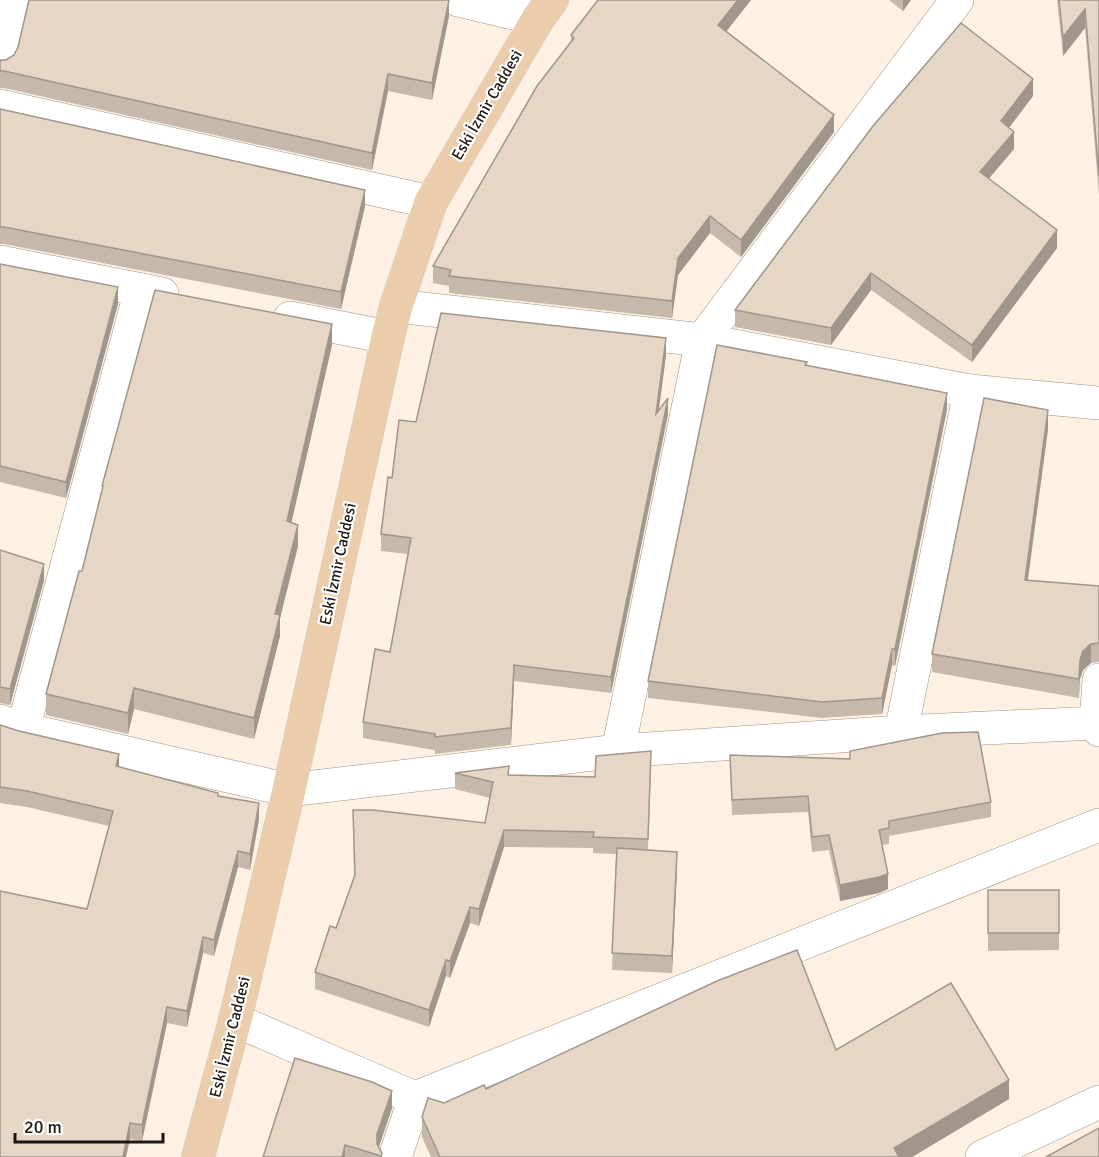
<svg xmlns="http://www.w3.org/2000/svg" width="1099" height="1157" viewBox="0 0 1099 1157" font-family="Signika,sans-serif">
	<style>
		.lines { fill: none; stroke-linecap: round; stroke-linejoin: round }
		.minor-casing { stroke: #a09183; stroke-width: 34 }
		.major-casing { stroke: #d6d5d4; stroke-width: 34 }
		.minor { stroke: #fff; stroke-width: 33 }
		.major { stroke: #ebccab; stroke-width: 33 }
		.wall { fill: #c6b8aa }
		.shaded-wall { fill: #a1968b }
		.building { fill: #e6d6c6; stroke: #a1968b; stroke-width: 1.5 }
		.labels { text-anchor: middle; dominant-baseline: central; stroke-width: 4.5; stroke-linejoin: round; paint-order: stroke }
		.street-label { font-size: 16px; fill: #1d1712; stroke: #fff }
	</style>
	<rect width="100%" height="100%" fill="#fef1e4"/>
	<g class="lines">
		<g class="minor-casing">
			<g id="minor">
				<polyline points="458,0 538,19"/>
				<polyline points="0,59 14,0"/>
				<polyline points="0,106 431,202"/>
				<polyline points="0,262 162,294"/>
				<polyline points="396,306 702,340 970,391 1099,403"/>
				<polyline points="290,318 388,337"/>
				<polyline points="1099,680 1096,723 1099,730"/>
				<polyline points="0,721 23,729 289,790 618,751 901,732 1096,723"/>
				<polyline points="23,729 141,290"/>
				<polyline points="901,732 970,391"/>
				<polyline points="618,751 702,340 957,0"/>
				<polyline points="235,1020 415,1098 1099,825"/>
				<polyline points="395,1157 415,1098"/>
				<polyline points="982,1157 1099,1102"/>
			</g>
		</g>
		<g class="major-casing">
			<polyline id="major" points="198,1157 235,1020 289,790 388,337 396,306 431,202 538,19 552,0"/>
		</g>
		<use href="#minor" class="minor"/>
		<use href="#major" class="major"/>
	</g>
	<g class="wall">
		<polygon points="597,0 751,0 726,31 834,132 741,257 710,233 678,275 672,318 449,293 449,286 433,283 433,266 571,42 571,35 597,2"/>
		<polygon points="889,0 911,0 903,11"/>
		<polygon points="1057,0 1099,0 1099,195 1085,28 1063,56"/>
		<polygon points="449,16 432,100 388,91 372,170 4,88 0,88 0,60"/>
		<polygon points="1033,96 1009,128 1014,149 989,178 1057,248 972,362 871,290 831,345 735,327 735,310"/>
		<polygon points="0,109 365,206 341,309 4,244 0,244"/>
		<polygon points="0,264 118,304 66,498 0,482"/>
		<polygon points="332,345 291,523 298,546 280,618 280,636 254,739 134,709 128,734 46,715 46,694 82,571 102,492 102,486"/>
		<polygon points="666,355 659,410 668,414 611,693 514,681 511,745 435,754 435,750 363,738 363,722 390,652 408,554 381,551 381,534 392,478 416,422"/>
		<polygon points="807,366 947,409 895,666 892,665 882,714 822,718 648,698 648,681"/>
		<polygon points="1048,429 1028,580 1099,586 1099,662 1091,663 1083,670 1080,679 1079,698 932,672 932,654"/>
		<polygon points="0,550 44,580 10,705 0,703"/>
		<polygon points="0,725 119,767 218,796 259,819 250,870 238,867 214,956 203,953 187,1027 167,1023 142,1141 130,1139 87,909 109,826 27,807 0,803"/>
		<polygon points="730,755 991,802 991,817 889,836 889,844 882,845 888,889 879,893 840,901 829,850 812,852 808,812 732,815"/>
		<polygon points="651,768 648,850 677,869 672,973 612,970 616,854 593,853 593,848 504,847 479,926 470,923 450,978 446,976 429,1027 315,989 315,972 336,928 354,876 353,810 485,823 490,798 455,789 455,773 595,777"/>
		<polygon points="988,890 1059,890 1059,950 988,951"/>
		<polygon points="836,1050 1009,1099 912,1157 431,1157 422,1137 422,1117 444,1103 486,1089"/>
		<polygon points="392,1108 379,1147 382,1157 263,1157"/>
	</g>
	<g class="shaded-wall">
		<polygon points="449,0 449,16 432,100 432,83"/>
		<polygon points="738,0 751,0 718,42 718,25"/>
		<polygon points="903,0 911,0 903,11"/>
		<polygon points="1085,9 1085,28 1063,56 1063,37"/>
		<polygon points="388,74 388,91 372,170 372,153"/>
		<polygon points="1033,79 1033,96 1001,138 1001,121"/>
		<polygon points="834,115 834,132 741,257 741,240"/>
		<polygon points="1014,132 1014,149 980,189 980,172"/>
		<polygon points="365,190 365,206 341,309 341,292"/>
		<polygon points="710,216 710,233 678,275 672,318 672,301 678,258"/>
		<polygon points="1057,230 1057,248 972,362 972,345"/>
		<polygon points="871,273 871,290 831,345 831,328"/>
		<polygon points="118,287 118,304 66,498 66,482"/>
		<polygon points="332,324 332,345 287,542 287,521"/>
		<polygon points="666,338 666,355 656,430 656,414"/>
		<polygon points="947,393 947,409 895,666 895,649"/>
		<polygon points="668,398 668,414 611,693 611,677"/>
		<polygon points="1048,410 1048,429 1025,599 1025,580"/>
		<polygon points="298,525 298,546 280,618 280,636 254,739 254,718 275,614"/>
		<polygon points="44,564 44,580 10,705 10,689"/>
		<polygon points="1091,644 1091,663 1083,670 1080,679 1079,698 1080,660 1083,651"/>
		<polygon points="892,649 892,665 882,714 882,698"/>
		<polygon points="514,665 514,681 511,745 511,728"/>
		<polygon points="134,688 134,709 128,734 128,713"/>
		<polygon points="119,754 119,770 116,766"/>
		<polygon points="259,803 259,819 250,870 250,854"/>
		<polygon points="504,830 504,847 479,926 479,909"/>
		<polygon points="238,851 238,867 214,956 214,940"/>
		<polygon points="677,852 677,869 672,973 672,956"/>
		<polygon points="888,874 888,889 879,893 840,901 840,885"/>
		<polygon points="470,907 470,923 450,978 450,961"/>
		<polygon points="203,937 203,953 187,1027 187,1011"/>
		<polygon points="446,960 446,976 429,1027 429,1010"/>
		<polygon points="167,1007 167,1023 142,1141 142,1125"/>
		<polygon points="1009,1080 1009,1099 912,1157 894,1157 894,1148"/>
		<polygon points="392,1091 392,1108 377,1152 377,1157 377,1134"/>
		<polygon points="130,1123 130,1139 126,1157 123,1157"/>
		<polygon points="345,1145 345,1157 342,1157"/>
	</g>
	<g class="building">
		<polygon points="29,0 449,0 432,83 388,74 372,153 4,71 0,71 0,60 6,60 14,55 18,47"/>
		<polygon points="598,0 738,0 718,25 834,115 741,240 710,216 678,258 672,301 449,276 451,270 433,266 537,86 574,38 571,35"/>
		<polygon points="1059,0 1099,0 1099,176 1085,9 1063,37"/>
		<polygon points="961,23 1033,79 1001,121 1014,132 980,172 1057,230 972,345 871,273 831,328 735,310 873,126"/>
		<polygon points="0,109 365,190 341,292 4,227 0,227"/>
		<polygon points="0,264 118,287 66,482 0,466"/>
		<polygon points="155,290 332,324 287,521 298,525 275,614 280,615 254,718 134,688 128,713 46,694 79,571 82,571 103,486 102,486"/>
		<polygon points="441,313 666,338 656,414 668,398 611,677 514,665 511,728 435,737 435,734 363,722 375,649 390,652 411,538 381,534 388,477 392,478 399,420 416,422"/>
		<polygon points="717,345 807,362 805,365 947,393 895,649 892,649 882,698 822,702 648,681"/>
		<polygon points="984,398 1048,410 1025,580 1099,586 1099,643 1091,644 1083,651 1080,660 1079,679 932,654"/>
		<polygon points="0,550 44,564 10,689 0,687"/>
		<polygon points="0,725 19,731 119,754 116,766 218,793 218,796 259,803 250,854 238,851 214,940 203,937 187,1011 167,1007 142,1125 130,1123 123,1157 0,1157 0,891 87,909 113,811 27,791 0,787"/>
		<polygon points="978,732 991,802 889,821 889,828 879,830 888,874 879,877 840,885 829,835 812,837 808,796 732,800 730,755 850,759 850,751 942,733"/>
		<polygon points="651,751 648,839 593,837 594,832 504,830 479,909 470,907 450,961 446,960 429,1010 315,972 330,926 336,928 355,875 353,810 373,810 485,823 493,782 455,773 509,766 508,775 595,777 596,756"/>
		<polygon points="617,848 677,852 672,956 612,953"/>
		<rect x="988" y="890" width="71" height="43"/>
		<polygon points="797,950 836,1050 951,983 1009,1080 894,1148 899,1157 440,1157 422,1117 428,1098 444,1103 484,1085 486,1089 717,981"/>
		<polygon points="295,1058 372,1082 392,1091 377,1134 377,1144 382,1153 381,1156 345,1145 342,1157 263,1157"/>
		<polygon points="1099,1128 1099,1157 1046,1157"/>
	</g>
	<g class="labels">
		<g class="street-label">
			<text transform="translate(487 105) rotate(-60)">Eski İzmir Caddesi</text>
			<text transform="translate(338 564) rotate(-78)">Eski İzmir Caddesi</text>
			<text transform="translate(230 1037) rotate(-76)">Eski İzmir Caddesi</text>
		</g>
	</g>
	<path d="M15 1133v9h148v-9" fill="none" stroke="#1d1712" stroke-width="3"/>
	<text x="24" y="1133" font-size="18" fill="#1d1712" stroke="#ffffff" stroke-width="4.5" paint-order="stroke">20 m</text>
</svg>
